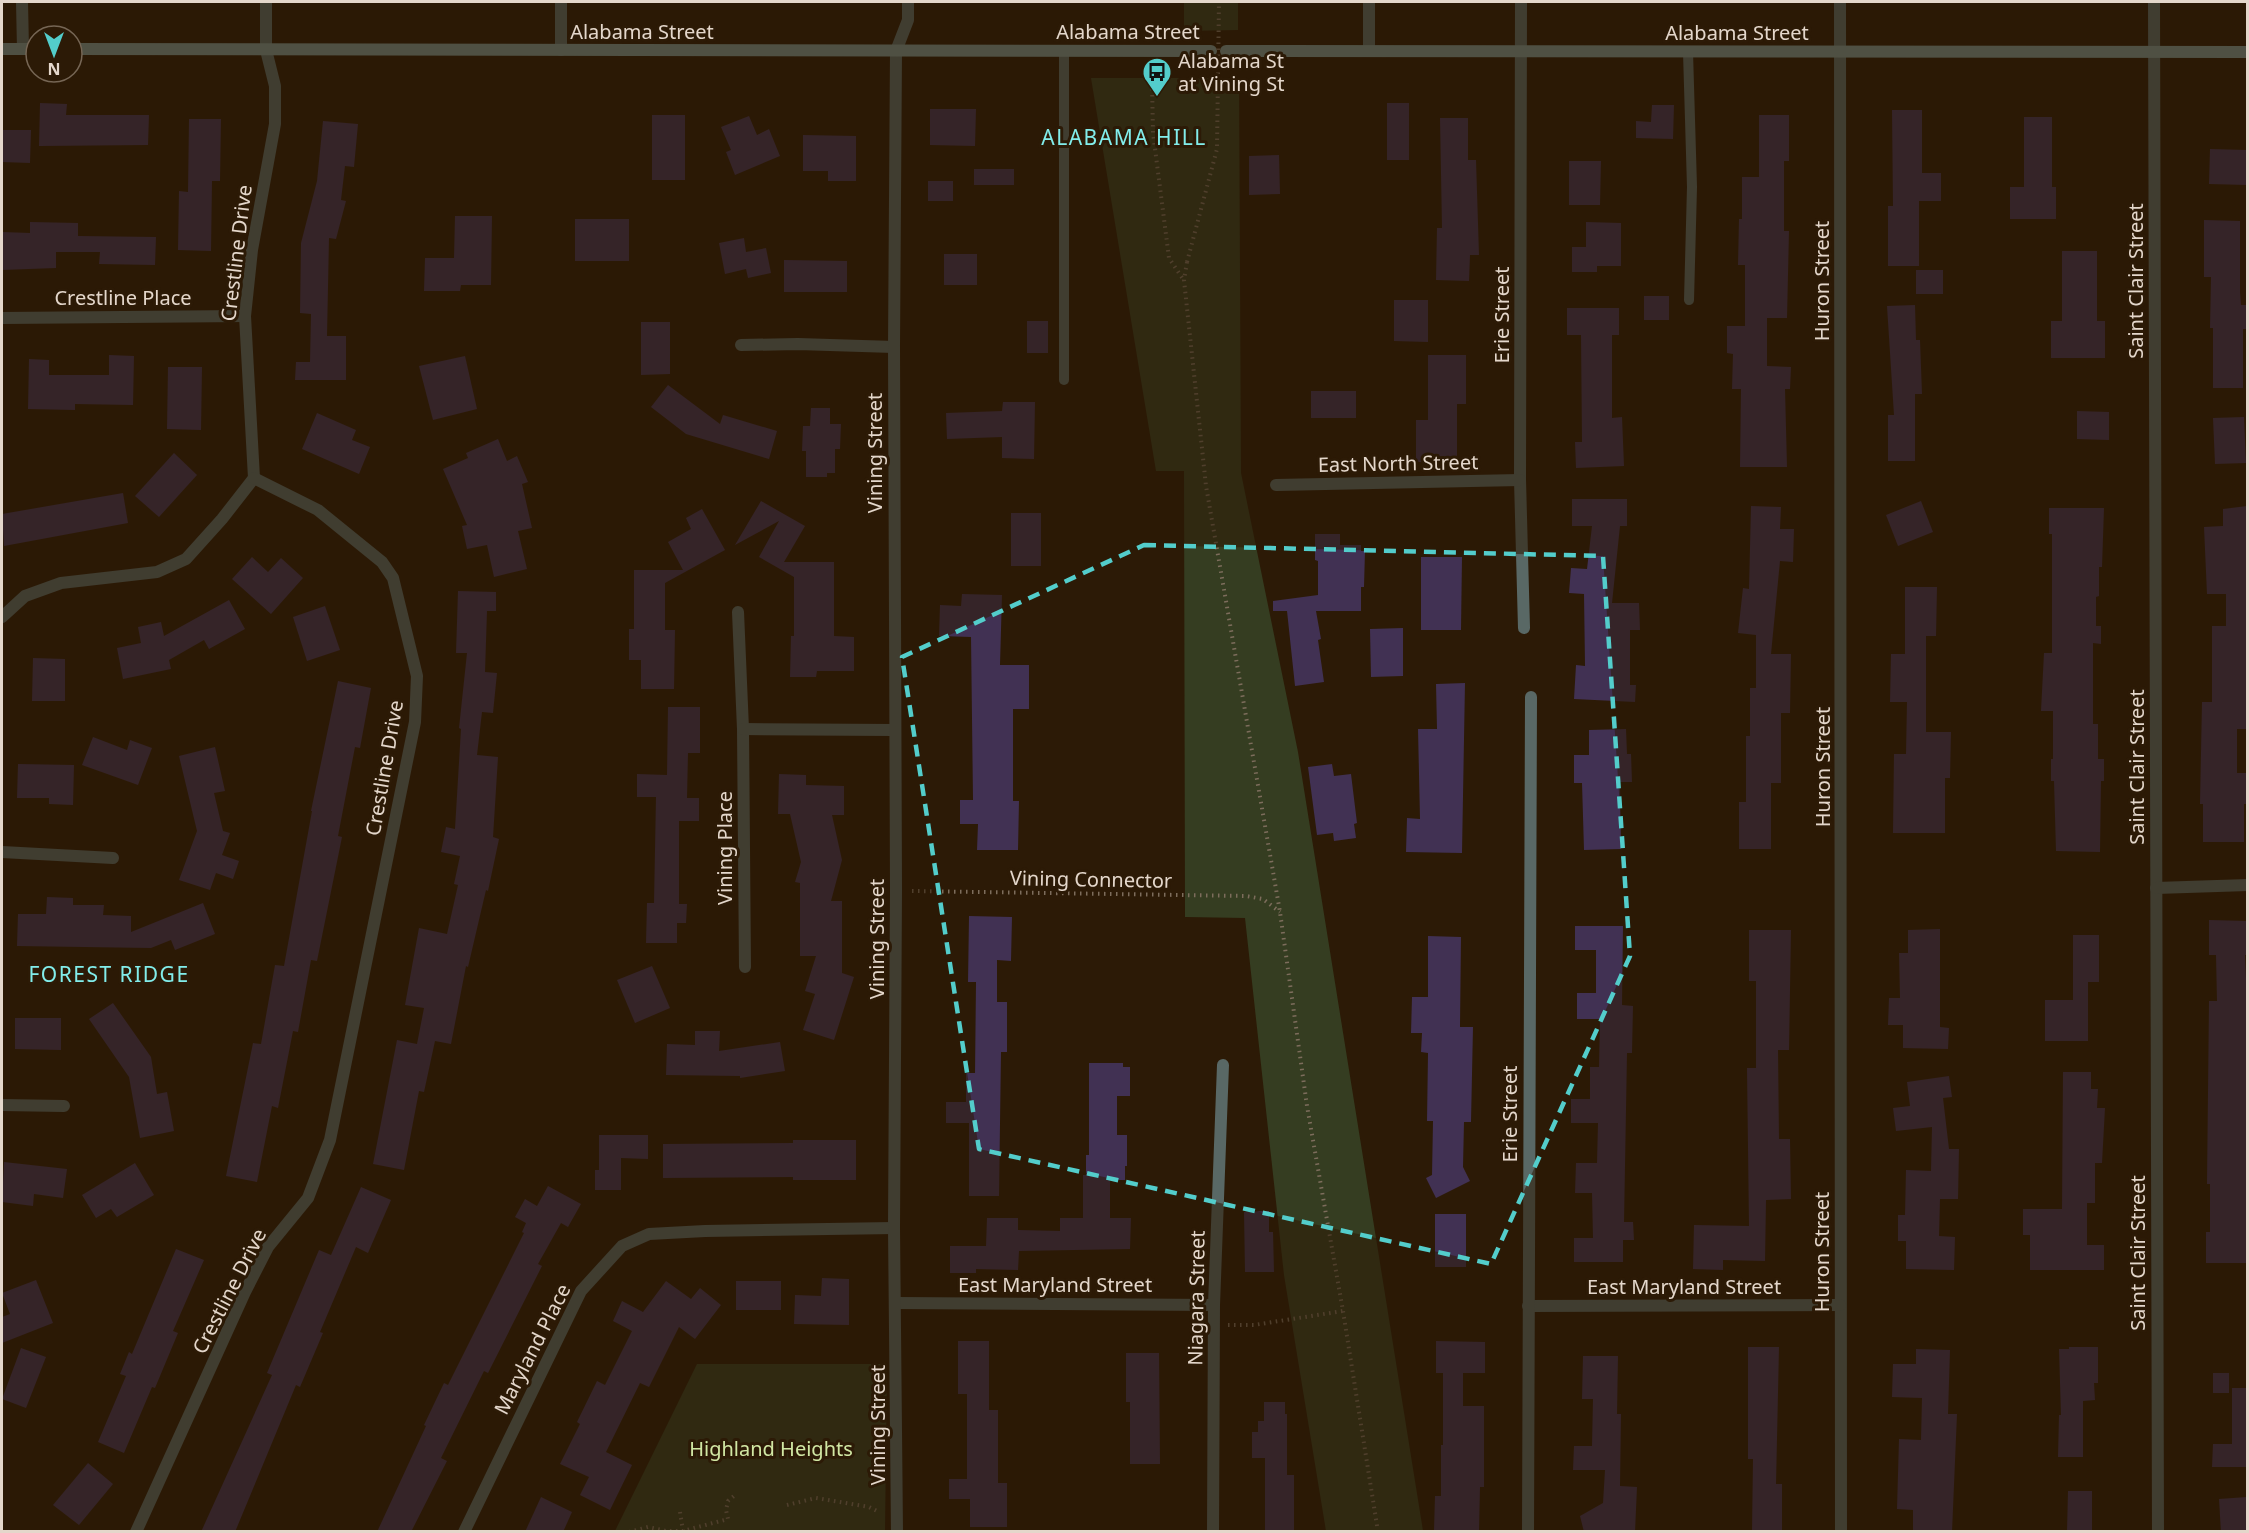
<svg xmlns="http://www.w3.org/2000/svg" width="2249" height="1533" viewBox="0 0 2249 1533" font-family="'Noto Sans',sans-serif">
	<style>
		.green { fill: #353d21 }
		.building { fill: #413153 }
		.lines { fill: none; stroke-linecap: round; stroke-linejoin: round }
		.path { stroke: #7d6d5c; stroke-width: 4; stroke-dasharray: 1.5 4.5; stroke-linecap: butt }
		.service { stroke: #596865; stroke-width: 10 }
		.minor { stroke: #596865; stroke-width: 12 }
		.secondary { stroke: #7a938e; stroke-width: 12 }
		.path-bridge { stroke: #7d6d5c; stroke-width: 4; stroke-dasharray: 1.5 4.5; stroke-linecap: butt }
		.marked { fill: none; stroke: #53cdcb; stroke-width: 4.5; stroke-dasharray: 12 8; stroke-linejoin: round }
		.labels { text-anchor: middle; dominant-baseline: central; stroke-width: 6; stroke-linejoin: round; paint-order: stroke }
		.street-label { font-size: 20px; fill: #e4d7cb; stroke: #2c1a06 }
		.poi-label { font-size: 20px; fill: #e4d7cb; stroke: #2c1a06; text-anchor: start }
		.park-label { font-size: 20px; fill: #d1e7a4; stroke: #2c1a06 }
		.neighbourhood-label { font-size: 21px; letter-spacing: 1.5px; fill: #82edeb; stroke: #2c1a06 }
	</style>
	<rect width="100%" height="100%" fill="#2c1a06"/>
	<g class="green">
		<polygon points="1184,2 1238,2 1238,30 1184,31"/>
		<polygon points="1091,78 1239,78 1241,473 1298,752 1423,1531 1326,1531 1284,1275 1245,918 1185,917 1184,471 1156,471"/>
		<polygon points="697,1364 887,1364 885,1531 615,1531"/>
	</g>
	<g class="building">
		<polygon points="40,103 67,104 66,115 149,115 148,145 39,146"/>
		<rect x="1387" y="103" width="22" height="57"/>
		<polygon points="1652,105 1674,105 1673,139 1636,138 1636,121 1651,122"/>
		<polygon points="930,109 976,109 975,146 930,145"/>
		<polygon points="1892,110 1922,110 1922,173 1941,173 1941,201 1919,201 1919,266 1888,266 1888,206 1893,206"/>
		<rect x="652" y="115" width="33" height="65"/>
		<polygon points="1759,115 1789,115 1789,161 1784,161 1784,231 1789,231 1787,318 1767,318 1767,366 1791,367 1790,389 1785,389 1787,467 1740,467 1741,389 1732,389 1733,354 1727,353 1727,326 1745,326 1745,265 1738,265 1739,219 1742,219 1742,177 1759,177"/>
		<polygon points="749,116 757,135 769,129 780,156 735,175 726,152 731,150 721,127"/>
		<polygon points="2024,117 2052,117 2052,187 2056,187 2056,219 2010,219 2010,187 2024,187"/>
		<polygon points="1440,118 1468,118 1468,160 1476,160 1479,255 1470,255 1469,281 1436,280 1437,228 1442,228"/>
		<polygon points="189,119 221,119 220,181 212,181 211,251 178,250 179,191 188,192"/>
		<polygon points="323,121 358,124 354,167 345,166 341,200 346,201 336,239 329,238 327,336 346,336 346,380 295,380 296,362 310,362 311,314 300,313 301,243 317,181"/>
		<polygon points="2,130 31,130 30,163 2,162"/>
		<polygon points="803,135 856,136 856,181 828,181 828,171 803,171"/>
		<polygon points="2210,149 2247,150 2247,185 2209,184"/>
		<polygon points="1279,155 1280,194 1249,195 1249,156"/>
		<polygon points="1569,161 1601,161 1600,205 1569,205"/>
		<rect x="974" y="169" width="40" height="16"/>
		<rect x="928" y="181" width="25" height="20"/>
		<polygon points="455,216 492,216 491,285 461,285 460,291 424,291 425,258 454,258"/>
		<rect x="575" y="219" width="54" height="42"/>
		<polygon points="2204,220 2240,221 2240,292 2241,305 2247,305 2247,329 2243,329 2243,388 2213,388 2213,328 2210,328 2211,277 2204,277"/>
		<polygon points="30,222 78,223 78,236 156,237 155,265 99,264 100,252 56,252 56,268 2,270 2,232 30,233"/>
		<polygon points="1586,222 1621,223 1621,266 1597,266 1597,272 1572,272 1572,247 1586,247"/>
		<polygon points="744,238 746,252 766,248 771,273 748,278 746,269 725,274 719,243"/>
		<polygon points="2062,251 2097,251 2097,321 2105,321 2105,358 2051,358 2051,321 2062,321"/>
		<rect x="944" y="254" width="33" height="31"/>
		<polygon points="784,260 847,261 847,292 784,292"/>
		<rect x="1916" y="270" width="27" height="24"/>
		<rect x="1644" y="296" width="25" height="24"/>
		<polygon points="1394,300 1428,300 1428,342 1394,341"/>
		<polygon points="1915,305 1916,340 1920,340 1922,394 1915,394 1915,461 1888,461 1888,415 1894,415 1887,306"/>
		<polygon points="1567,308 1619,308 1619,335 1612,335 1612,418 1622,417 1624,466 1576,468 1575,442 1582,442 1581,335 1567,335"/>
		<rect x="1027" y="321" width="21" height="32"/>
		<polygon points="641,322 670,322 670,374 641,375"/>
		<polygon points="109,355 134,356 133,405 75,404 75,410 28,409 29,359 49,360 49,375 109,375"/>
		<polygon points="1428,355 1466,355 1466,404 1457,404 1457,462 1416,462 1416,420 1428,420"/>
		<polygon points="465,356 477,409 433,420 419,366"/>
		<polygon points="168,367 202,367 201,430 167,429"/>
		<polygon points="668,385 720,424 723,415 777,431 769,459 686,434 651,407"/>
		<rect x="1311" y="391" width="45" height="27"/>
		<polygon points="1003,402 1035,402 1034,459 1002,458 1002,437 947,439 946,413 1002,411"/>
		<polygon points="811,408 830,408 830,424 841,424 840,449 835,449 835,473 827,473 827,477 806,477 806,451 802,451 803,426 810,426"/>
		<polygon points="2077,411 2109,412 2109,440 2077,439"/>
		<polygon points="317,413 356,430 352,440 370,447 359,474 302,449"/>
		<polygon points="2244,417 2246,463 2215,464 2213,418"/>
		<polygon points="498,439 507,461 517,456 528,482 522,484 532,528 518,531 527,569 494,577 487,545 467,549 462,526 467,525 443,469 468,458 466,453"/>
		<polygon points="174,453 197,475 159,517 135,496"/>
		<polygon points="123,493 128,523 4,546 2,514"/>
		<polygon points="1572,499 1627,499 1627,526 1620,526 1612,603 1639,603 1640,630 1630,630 1630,685 1636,685 1635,702 1574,699 1576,665 1585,666 1584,594 1569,593 1571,568 1587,569 1592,526 1572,526"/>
		<polygon points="761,501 805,526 784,562 834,562 834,636 854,637 854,671 817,671 816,677 790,677 791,636 794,636 794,577 759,557 779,521 735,545"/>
		<polygon points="1921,501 1933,532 1898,546 1886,515"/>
		<polygon points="1751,506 1781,507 1780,529 1794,529 1793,562 1780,561 1771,654 1791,654 1790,713 1781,713 1781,783 1771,783 1771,849 1739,849 1739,802 1746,802 1746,736 1750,736 1750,688 1756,688 1756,635 1738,633 1743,588 1749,589"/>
		<polygon points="2247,506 2247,729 2237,729 2237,773 2247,773 2247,804 2244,804 2244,842 2203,842 2203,804 2200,804 2202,702 2212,702 2212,626 2226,626 2226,594 2207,594 2204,527 2223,526 2223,509"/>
		<polygon points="2049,508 2104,508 2102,567 2099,567 2099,596 2096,597 2096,626 2101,626 2101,644 2093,643 2093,724 2098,724 2098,759 2104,759 2104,781 2101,781 2100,852 2056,851 2054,781 2051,781 2051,759 2053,759 2053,711 2041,711 2044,653 2052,653 2052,534 2049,534"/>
		<polygon points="702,509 725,550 665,583 665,630 675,630 674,689 641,689 641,660 629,660 629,629 634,629 634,570 683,570 668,542 691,529 686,518"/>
		<rect x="1011" y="513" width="30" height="53"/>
		<polygon points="1315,534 1340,534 1340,545 1361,545 1361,551 1365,551 1364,587 1361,587 1361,611 1316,611 1321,639 1318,640 1324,682 1295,686 1287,611 1273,611 1273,601 1318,595 1318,561 1315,560"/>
		<polygon points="252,557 268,572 281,558 303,578 271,614 232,579"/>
		<polygon points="1421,557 1462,557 1461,630 1421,630"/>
		<polygon points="1905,587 1937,587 1936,636 1926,636 1926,732 1951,732 1950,778 1945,778 1945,833 1893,833 1894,754 1906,754 1907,702 1890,702 1891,654 1905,654"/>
		<polygon points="458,591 496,592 496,611 487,611 485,672 497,673 493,713 482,712 477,755 498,757 493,837 499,839 488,891 486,890 468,967 466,966 451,1044 435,1041 424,1092 419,1091 404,1170 373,1164 397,1040 417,1044 424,1008 405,1005 419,928 447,934 458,885 454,884 460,856 441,852 446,827 455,829 461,729 459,728 467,653 456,653"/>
		<polygon points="962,594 1002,595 1000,665 1029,665 1029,709 1013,709 1013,801 1019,801 1018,850 977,850 978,824 960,824 960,800 973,800 971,637 939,636 940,605 961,606"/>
		<polygon points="229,600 245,629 209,649 204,640 169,660 171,669 123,679 117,648 141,643 138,627 161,622 164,636"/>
		<polygon points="325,606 340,650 307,661 293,617"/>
		<polygon points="1403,628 1403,676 1371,677 1370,629"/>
		<polygon points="33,658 65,659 65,701 32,701"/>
		<polygon points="338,681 371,688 360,748 355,747 338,836 342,837 317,961 311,960 298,1032 293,1031 278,1108 272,1106 257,1182 226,1176 253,1043 261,1044 275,965 284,966 312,811 311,811"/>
		<polygon points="1465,683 1462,853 1406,852 1407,818 1420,819 1418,729 1437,729 1436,684"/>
		<polygon points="668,707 700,707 700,753 688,753 687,798 699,798 699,821 679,821 679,904 687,904 686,923 677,923 677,943 646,943 647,903 654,903 656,797 637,797 637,774 667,775"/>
		<polygon points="1626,729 1627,754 1631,754 1632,782 1620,782 1621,849 1584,850 1582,783 1574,783 1574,755 1589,755 1589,730"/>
		<polygon points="93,737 127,750 130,740 152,748 138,785 82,765"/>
		<polygon points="215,747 225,791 214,793 223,831 230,833 222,855 239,861 233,879 216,873 210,890 179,880 197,831 179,756"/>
		<polygon points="18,764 74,765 73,805 49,804 49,798 17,798"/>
		<polygon points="1332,764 1334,776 1351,774 1357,823 1354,824 1356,838 1334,841 1333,833 1317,835 1308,767"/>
		<polygon points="779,774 806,775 806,785 844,786 844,815 832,815 842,860 831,901 842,901 842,973 854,977 834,1040 803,1030 815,994 805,991 816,956 800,956 800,883 795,882 801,862 790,814 778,814"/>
		<polygon points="47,897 73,898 73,905 104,905 103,915 131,916 131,932 203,903 215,934 175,950 171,940 151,948 17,946 18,914 46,914"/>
		<polygon points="969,916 1012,917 1011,961 997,960 997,1002 1007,1002 1007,1052 1001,1052 999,1196 969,1196 969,1123 946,1123 946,1102 966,1102 966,1073 975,1073 976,982 968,982"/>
		<polygon points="2209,920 2247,921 2247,955 2245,955 2247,1001 2247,1263 2206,1263 2206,1232 2210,1232 2210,1184 2207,1184 2209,1001 2217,1001 2216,955 2209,955"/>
		<polygon points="1575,926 1623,926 1622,1005 1633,1006 1632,1053 1627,1053 1624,1222 1633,1222 1634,1240 1623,1240 1623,1262 1574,1262 1574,1238 1593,1238 1592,1193 1575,1193 1576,1163 1597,1163 1598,1123 1571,1123 1571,1099 1590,1099 1590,1067 1599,1067 1600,1019 1577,1019 1577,993 1596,993 1596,950 1575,950"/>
		<polygon points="1940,929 1940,1027 1949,1028 1948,1049 1903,1048 1903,1025 1888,1025 1889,998 1900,998 1899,953 1908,953 1908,930"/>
		<polygon points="1749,930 1791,930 1789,1050 1778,1050 1779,1139 1790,1139 1791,1199 1766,1200 1765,1261 1723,1260 1723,1270 1693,1269 1694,1225 1749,1226 1747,1068 1756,1068 1756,981 1749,981"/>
		<polygon points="2073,935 2099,935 2099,982 2088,982 2088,1041 2045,1041 2045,1000 2073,1000"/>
		<polygon points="1428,936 1461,937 1460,1027 1473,1027 1471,1122 1464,1122 1463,1167 1470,1181 1436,1198 1426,1178 1432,1175 1433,1121 1427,1121 1428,1053 1421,1052 1422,1033 1411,1033 1412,997 1428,997"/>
		<polygon points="652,966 670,1008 635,1023 617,980"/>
		<polygon points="113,1003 151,1057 157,1094 167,1092 174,1131 140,1138 129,1077 89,1019"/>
		<polygon points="15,1018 61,1018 61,1050 15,1049"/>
		<polygon points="695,1031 720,1031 719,1051 780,1042 785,1071 740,1078 740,1076 666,1075 667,1044 695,1045"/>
		<polygon points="1089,1063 1123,1063 1123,1067 1130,1067 1130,1096 1117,1096 1117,1135 1127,1135 1127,1166 1125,1166 1125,1180 1110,1180 1110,1218 1131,1218 1130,1249 1019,1251 1018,1270 976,1269 976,1273 950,1273 950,1246 986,1246 987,1218 1018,1218 1018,1230 1060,1231 1060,1218 1083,1218 1083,1175 1086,1175 1086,1155 1089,1155"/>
		<polygon points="2063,1072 2091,1072 2091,1089 2098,1089 2097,1108 2105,1108 2102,1163 2095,1163 2095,1203 2087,1203 2087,1245 2104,1245 2104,1270 2030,1270 2030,1235 2023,1235 2023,1209 2062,1209"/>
		<polygon points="1949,1076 1952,1097 1943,1098 1949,1149 1959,1149 1958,1199 1940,1199 1939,1236 1955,1237 1954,1270 1906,1269 1906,1241 1898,1241 1898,1215 1905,1215 1906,1170 1931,1171 1932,1127 1896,1131 1893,1108 1910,1106 1907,1082"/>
		<polygon points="599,1135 648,1135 648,1159 621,1158 621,1190 595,1190 595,1170 599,1170"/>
		<polygon points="793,1140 856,1140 856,1180 793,1180 793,1177 663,1178 663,1144 793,1143"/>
		<polygon points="4,1162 67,1169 63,1198 34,1194 33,1206 2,1202"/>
		<polygon points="135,1163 154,1195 117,1217 111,1209 96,1218 82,1195"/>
		<polygon points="548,1186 581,1204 568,1227 561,1223 538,1264 542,1266 488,1373 484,1371 441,1458 447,1461 411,1532 377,1532 426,1426 424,1425 444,1383 448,1385 524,1233 522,1232 526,1223 515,1217 525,1199 537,1206"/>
		<polygon points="361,1187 391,1200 368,1253 356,1247 320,1332 323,1333 300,1387 296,1385 235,1532 201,1532 272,1375 267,1373 319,1250 331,1255"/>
		<polygon points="1269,1211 1269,1232 1273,1232 1274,1272 1245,1272 1244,1212"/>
		<rect x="1435" y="1214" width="31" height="53"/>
		<polygon points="176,1249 204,1260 173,1331 178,1333 155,1388 152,1387 124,1453 98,1442 126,1376 120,1374 129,1352 132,1354"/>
		<polygon points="822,1278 849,1279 849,1325 794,1324 795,1295 821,1296"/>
		<polygon points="36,1280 53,1323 2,1343 2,1317 10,1314 2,1293"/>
		<polygon points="666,1281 691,1299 700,1288 721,1305 695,1339 679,1327 649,1387 640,1383 606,1452 632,1465 610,1510 580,1495 589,1477 560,1464 580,1424 577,1422 597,1381 605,1385 632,1331 613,1321 622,1301 643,1312"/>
		<rect x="736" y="1281" width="45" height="29"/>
		<polygon points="958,1341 989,1341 989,1410 998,1410 998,1483 1007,1483 1007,1527 970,1527 970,1499 949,1499 949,1479 967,1479 967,1394 958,1394"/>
		<polygon points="1436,1341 1485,1342 1485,1373 1463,1373 1463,1406 1484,1406 1484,1487 1480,1487 1479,1531 1434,1530 1435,1496 1441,1496 1441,1445 1443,1445 1443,1373 1436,1373"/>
		<polygon points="1748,1347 1779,1347 1776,1484 1782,1484 1782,1532 1752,1532 1753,1459 1748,1459"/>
		<polygon points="2069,1347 2098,1347 2098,1383 2094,1383 2095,1400 2083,1401 2083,1457 2058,1457 2059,1415 2061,1415 2059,1349 2069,1349"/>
		<polygon points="21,1348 46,1357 26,1408 2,1399"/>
		<polygon points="1916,1349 1950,1350 1948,1414 1957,1414 1952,1532 1913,1532 1913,1510 1897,1509 1899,1439 1921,1440 1922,1398 1892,1397 1893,1364 1916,1364"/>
		<polygon points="1126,1353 1159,1353 1160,1464 1130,1464 1130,1402 1126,1402"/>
		<polygon points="1583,1356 1618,1356 1617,1414 1621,1414 1620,1486 1637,1487 1635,1532 1584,1532 1580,1516 1603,1503 1605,1470 1573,1470 1574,1446 1592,1446 1593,1399 1582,1399"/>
		<rect x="2213" y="1373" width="16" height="20"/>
		<polygon points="2232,1388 2247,1388 2247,1467 2212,1467 2213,1444 2232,1444"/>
		<polygon points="1264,1402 1285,1402 1285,1414 1287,1414 1287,1475 1294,1475 1294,1532 1265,1532 1265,1458 1252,1458 1252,1432 1258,1432 1258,1421 1264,1421"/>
		<polygon points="88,1463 113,1484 79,1525 53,1505"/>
		<polygon points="2068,1491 2092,1491 2092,1532 2067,1532"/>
		<polygon points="541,1497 572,1512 563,1532 525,1532"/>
		<polygon points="2247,1497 2247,1532 2221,1532 2219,1499"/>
	</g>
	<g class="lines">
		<g class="path">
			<polyline points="1152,83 1153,133 1169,258 1183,279"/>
			<polyline points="1187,262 1184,280 1206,486 1280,912 1307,1106 1343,1311 1378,1532"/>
			<polyline points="912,891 1246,896 1263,899 1280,912"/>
			<polyline points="1228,1325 1254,1325 1343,1311"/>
			<polyline points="787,1505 816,1498 869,1507 879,1512"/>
			<polyline points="680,1512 683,1531"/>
			<polyline points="629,1532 648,1527 666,1531 683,1531 728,1519 726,1510 728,1501 735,1495"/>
		</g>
		<g class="service">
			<polyline points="1064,51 1064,380"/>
			<polyline points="1688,52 1692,187 1689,300"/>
		</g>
		<g class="minor">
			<polyline points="22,2 23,49"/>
			<polyline points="1369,2 1369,51"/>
			<polyline points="1521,2 1520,480 1524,628"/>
			<polyline points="1840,2 1841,1532"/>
			<polyline points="2154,2 2158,1532"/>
			<polyline points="561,50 561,2"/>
			<polyline points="2,318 245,316"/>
			<polyline points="741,345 798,344 894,347"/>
			<polyline points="254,478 245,316 252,250 275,124 275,86 266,50 266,2"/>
			<polyline points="1276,485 1520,480"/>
			<polyline points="738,612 743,729 745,967"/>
			<polyline points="2,617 25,596 61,583 157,572 186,559 222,519 254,478"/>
			<polyline points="743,729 894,730"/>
			<polyline points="2,852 113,858"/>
			<polyline points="2156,888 2248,885"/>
			<polyline points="2,1105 64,1106"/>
			<polyline points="896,1303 1214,1305"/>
			<polyline points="1528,1306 1840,1305"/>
			<polyline points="136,1532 245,1292 268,1247 308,1198 330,1140 415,722 417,676 393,578 382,562 318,510 254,478"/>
			<polyline points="464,1532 581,1291 622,1246 649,1234 705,1231 894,1228"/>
			<polyline points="897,1532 894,1228 896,890 894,347 896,51 908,20 908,2"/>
			<polyline points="1213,1532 1214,1305 1223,1065"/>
			<polyline points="1528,1532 1531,697"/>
		</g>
		<g class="secondary">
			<polyline points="2,49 36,49"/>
			<polyline points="72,49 1211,51"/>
			<polyline points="1226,51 2248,52"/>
		</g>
		<polyline class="path-bridge" points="1187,262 1217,149 1219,2"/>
	</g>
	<path d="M0 0H2249V1533H0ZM1144,545L1603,556L1630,956L1491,1264L979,1149L902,657Z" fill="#2c1a06" fill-opacity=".55" fill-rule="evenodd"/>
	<path class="marked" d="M1144,545L1603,556L1630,956L1491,1264L979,1149L902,657Z"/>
	<defs>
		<g id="bus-pin" transform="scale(1.5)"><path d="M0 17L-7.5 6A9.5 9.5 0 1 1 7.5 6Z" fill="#53cdcb" stroke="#2c1a06"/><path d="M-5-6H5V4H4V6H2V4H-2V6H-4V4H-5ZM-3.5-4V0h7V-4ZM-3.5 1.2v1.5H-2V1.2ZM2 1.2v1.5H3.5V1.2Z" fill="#111"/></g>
	</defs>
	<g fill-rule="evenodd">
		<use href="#bus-pin" x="1157" y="72"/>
	</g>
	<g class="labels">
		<g class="street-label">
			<text x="642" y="31">Alabama Street</text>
			<text x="1128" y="31">Alabama Street</text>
			<text x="1737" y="32">Alabama Street</text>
			<text transform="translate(236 253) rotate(-83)">Crestline Drive</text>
			<text transform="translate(1821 281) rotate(-90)">Huron Street</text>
			<text transform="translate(2135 281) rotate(-90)">Saint Clair Street</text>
			<text x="123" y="297">Crestline Place</text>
			<text transform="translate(1501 315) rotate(-90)">Erie Street</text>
			<text transform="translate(874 453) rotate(-90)">Vining Street</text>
			<text transform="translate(1398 463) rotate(-1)">East North Street</text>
			<text transform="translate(1822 767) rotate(-90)">Huron Street</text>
			<text transform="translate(2136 767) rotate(-90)">Saint Clair Street</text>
			<text transform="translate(384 768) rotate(-80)">Crestline Drive</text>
			<text transform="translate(724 848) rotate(-90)">Vining Place</text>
			<text transform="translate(1091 879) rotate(1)">Vining Connector</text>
			<text transform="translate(876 939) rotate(-90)">Vining Street</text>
			<text transform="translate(1509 1114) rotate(-90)">Erie Street</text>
			<text transform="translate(1821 1252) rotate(-90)">Huron Street</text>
			<text transform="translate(2137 1253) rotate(-90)">Saint Clair Street</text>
			<text x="1055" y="1284">East Maryland Street</text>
			<text x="1684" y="1286">East Maryland Street</text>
			<text transform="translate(229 1291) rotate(-63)">Crestline Drive</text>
			<text transform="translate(1196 1298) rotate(-89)">Niagara Street</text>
			<text transform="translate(532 1349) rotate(-63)">Maryland Place</text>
			<text transform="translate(877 1425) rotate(-90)">Vining Street</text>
		</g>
		<g class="poi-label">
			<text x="1178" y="60">Alabama St<tspan x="1178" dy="23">at Vining St</tspan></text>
		</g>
		<g class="park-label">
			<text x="771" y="1448">Highland Heights</text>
		</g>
		<g class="neighbourhood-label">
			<text x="1124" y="137">ALABAMA HILL</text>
			<text x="109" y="974">FOREST RIDGE</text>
		</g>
	</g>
	<rect width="2249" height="1533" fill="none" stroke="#e4d7cb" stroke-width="6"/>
	<g transform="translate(54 54) rotate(180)"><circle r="28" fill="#2c1a06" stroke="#766655" stroke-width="1.5"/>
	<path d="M0-4.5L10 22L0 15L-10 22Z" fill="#53cdcb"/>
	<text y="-9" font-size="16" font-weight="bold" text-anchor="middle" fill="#e4d7cb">N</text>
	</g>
</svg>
